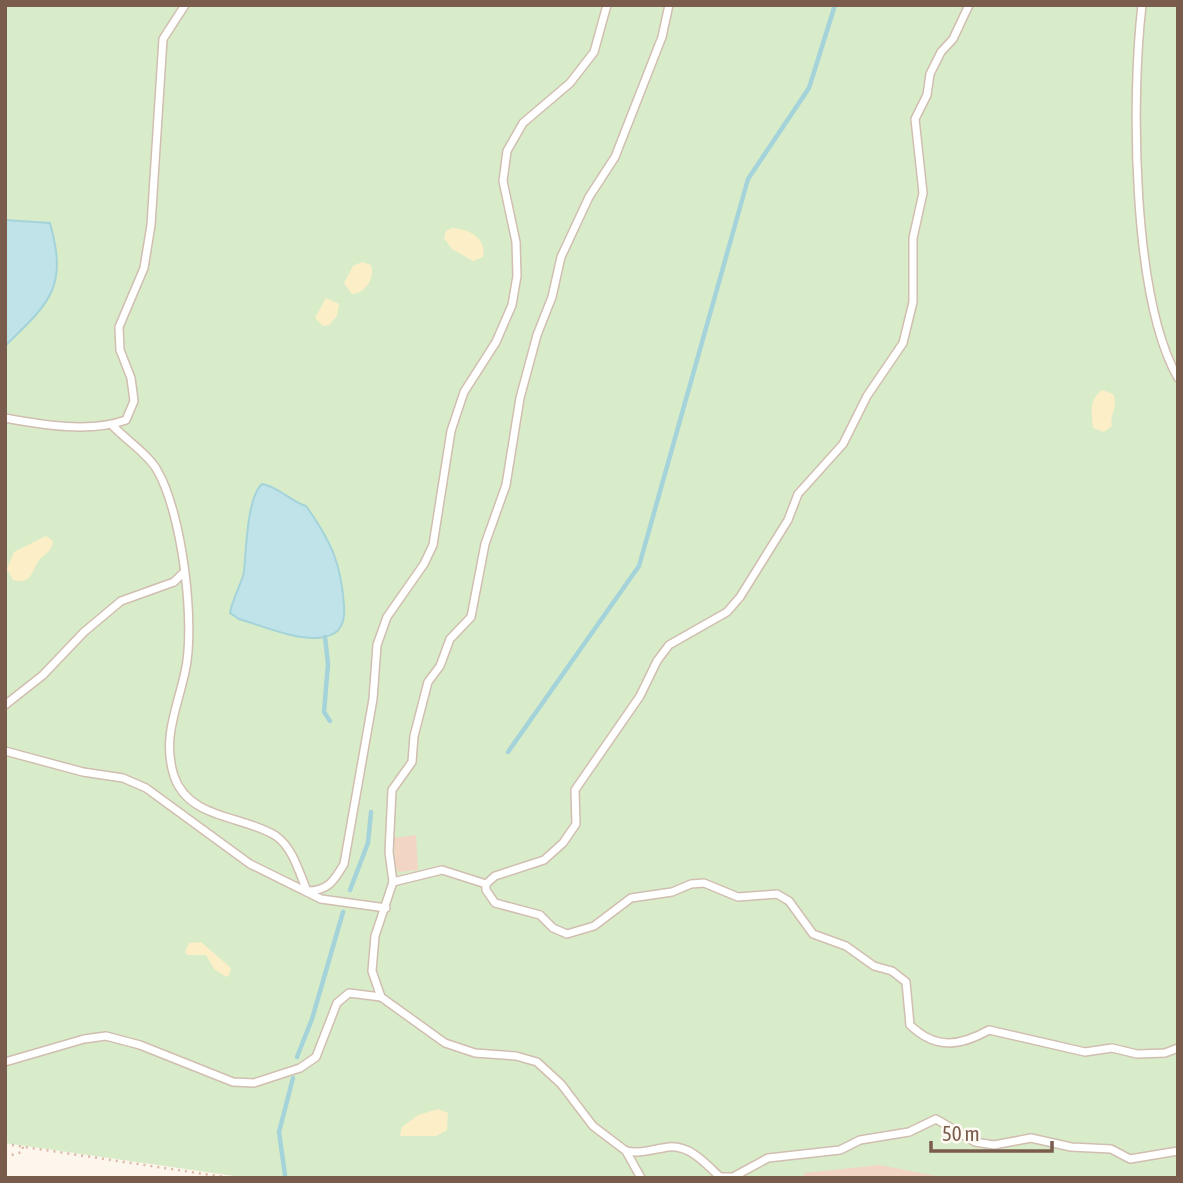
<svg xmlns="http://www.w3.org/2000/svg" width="1183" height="1183" viewBox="0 0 1183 1183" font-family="'Asap Condensed',sans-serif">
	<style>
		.green { fill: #d8ecc9 }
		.sand { fill: #fcefc7 }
		.water { fill: #bfe3e8; stroke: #a5d3da; stroke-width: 2 }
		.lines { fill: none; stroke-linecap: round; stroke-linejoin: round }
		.stream { stroke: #a5d3da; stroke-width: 4.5 }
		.building { fill: #f3d5c3 }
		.lane-casing { stroke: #d1beb0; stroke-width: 10 }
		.path { stroke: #d9b8a5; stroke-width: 2.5; stroke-dasharray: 2 5; stroke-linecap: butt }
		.lane { stroke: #fff; stroke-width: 7 }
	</style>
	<rect width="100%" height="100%" fill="#fdf6ec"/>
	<polygon class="green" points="5,5 1178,5 1178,1178 248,1178 5,1143"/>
	<g class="sand">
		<path d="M452,228C469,229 487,238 483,257L473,261L452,249L444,238L446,231Z"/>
		<path d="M362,262L371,265C375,278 366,293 352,294L344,283L353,266Z"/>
		<polygon points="326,298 339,304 337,316 329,325 323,326 315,318"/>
		<path d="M1102,390L1113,394C1119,407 1109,415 1112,426L1104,432L1093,428C1092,412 1088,401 1102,390Z"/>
		<path d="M46,536L53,541C51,552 47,552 40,559C31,571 33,585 13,580L7,569L14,552Z"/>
		<polygon points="201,942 231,968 229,975 226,977 214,969 206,955 187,955 185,952 189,943"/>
		<polygon points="438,1109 448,1113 447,1130 436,1136 400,1136 402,1127 418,1115"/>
	</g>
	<g class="water">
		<path d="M5,220L50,223C68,288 50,302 5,346Z"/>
		<path d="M262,484C279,487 290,501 306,506C331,541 341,563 344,605C345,621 342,634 324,637C298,642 264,626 239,619L230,613C232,600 243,580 244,572C246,551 247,497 262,484Z"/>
	</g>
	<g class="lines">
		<g class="stream">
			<polyline points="325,637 328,664 324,712 330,721"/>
			<polyline points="508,752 639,566 748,179 809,88 835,5"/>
			<polyline points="350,890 368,843 371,812"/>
			<polyline points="297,1057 312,1019 343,912"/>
			<polyline points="285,1175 279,1132 293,1078"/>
		</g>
	</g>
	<g class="building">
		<polygon points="416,835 418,870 398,872 397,867 392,868 391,858 395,858 394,838"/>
		<polygon points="879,1165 947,1178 804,1178 804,1173"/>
	</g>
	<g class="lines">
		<g class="lane-casing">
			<g id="lane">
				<path d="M969,5L953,39L941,52L930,74L927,95L915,119L923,193L913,238V302L903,343L867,396L843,444L798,494L788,520L740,597L727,612L669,645L657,661L640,696L575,790L576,824L563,843L544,860L495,876L486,884V890L495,903L540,915L553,928L567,934L594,926L631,898L672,892L691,884L704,883L738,897L777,894L789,901L813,934L846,946L874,966L892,971L906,982L910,1025C936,1050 960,1046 989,1030L1085,1052L1112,1048L1137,1054L1165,1053L1178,1048"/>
				<path d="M1142,5C1131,98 1132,298 1178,378"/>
				<path d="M5,418C43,425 90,433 126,420L134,401L131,378L120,350L119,327L144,268L151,225L163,39L185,5"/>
				<path d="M112,425C126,440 148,454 157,470C182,512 196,625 185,672C177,709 162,738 174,776C189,820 243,815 276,836C293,848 299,872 307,891C328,891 334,881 344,864L373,699L377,645L387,617L424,564L433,545L451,431L464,392L496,342L512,305L517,276L516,242L503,181L507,151L523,123L570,83L594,52L607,5"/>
				<polyline points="5,705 43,675 84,632 121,601 174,582 184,572"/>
				<polyline points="5,751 83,772 123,778 146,788 250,864 321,899 386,908"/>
				<polyline points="393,882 442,870 486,884"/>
				<polyline points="5,1062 84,1039 106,1036 140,1045 233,1082 254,1083 300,1068 316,1057 337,1003 349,993 381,997"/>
				<path d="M626,1151C642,1154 653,1149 669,1147C690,1145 706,1164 720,1177H733L768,1158L840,1150L860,1140L909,1132L936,1119L975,1142L994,1145L1031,1138L1071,1147L1111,1149L1130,1159L1178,1151"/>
				<polyline points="641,1178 626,1151 593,1126 561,1084 537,1062 516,1056 475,1053 445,1043 381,997 372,971 375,936 393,882 389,852 392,790 412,762 414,736 428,682 440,666 450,639 471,617 485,544 506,485 520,398 537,335 552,297 561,257 589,197 615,157 662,37 669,5"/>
			</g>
		</g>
		<g class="path">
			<polyline points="5,1144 231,1178"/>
			<polyline points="5,1157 22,1152 23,1146"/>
		</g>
		<use href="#lane" class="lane"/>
	</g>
	<rect width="1183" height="1183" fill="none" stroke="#7a5c4d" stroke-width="14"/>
	<path d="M931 1141v10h121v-10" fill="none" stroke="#7a5c4d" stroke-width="3.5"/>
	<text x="942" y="1141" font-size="21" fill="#7a5c4d" stroke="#fffaf3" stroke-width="5" paint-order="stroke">50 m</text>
</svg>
